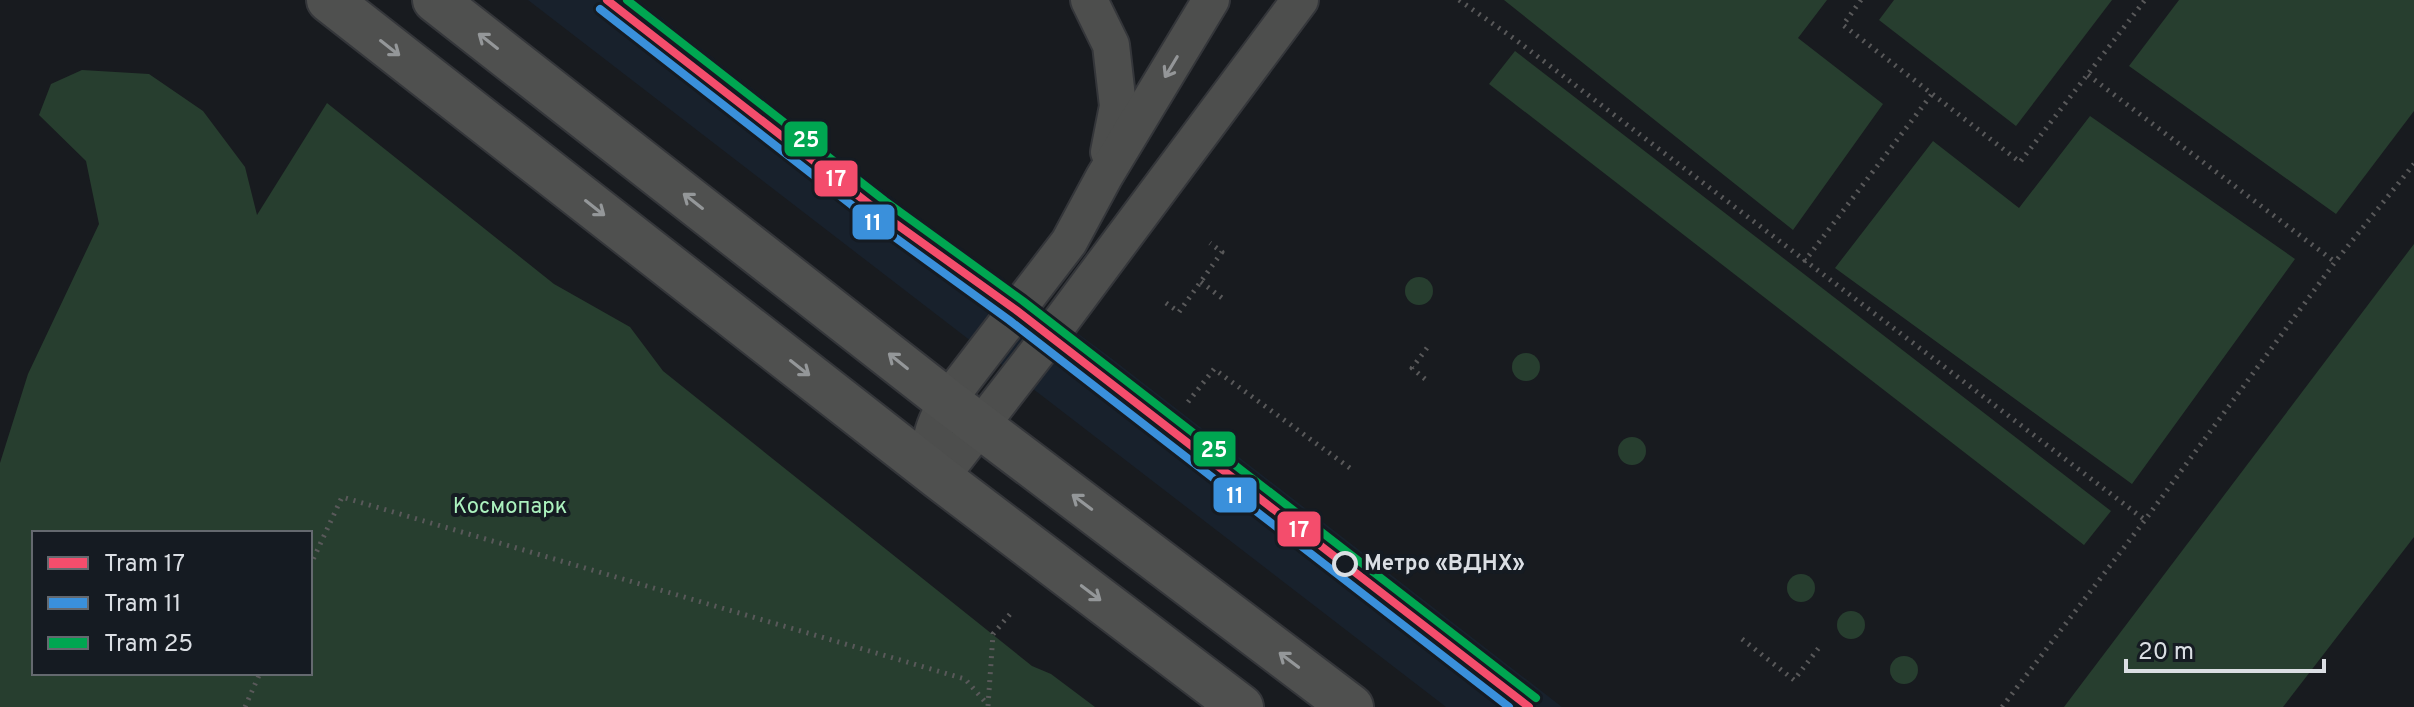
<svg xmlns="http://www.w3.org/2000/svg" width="2414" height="707" viewBox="0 0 2414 707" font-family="Overpass,sans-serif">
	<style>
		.built { fill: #18212c }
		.green { fill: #273e2f; fill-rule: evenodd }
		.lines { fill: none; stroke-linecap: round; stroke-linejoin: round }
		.lane-casing { stroke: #34363a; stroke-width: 40 }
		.secondary-casing { stroke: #34363a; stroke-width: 48 }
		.path { stroke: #59595a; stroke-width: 5; stroke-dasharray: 2 6; stroke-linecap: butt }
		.lane { stroke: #4d4e4d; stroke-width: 36 }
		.secondary { stroke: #4f504f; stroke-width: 44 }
		.tram-1-casing { stroke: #151b22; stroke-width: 14 }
		.tram-2-casing { stroke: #151b22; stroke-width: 14 }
		.tram-3-casing { stroke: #151b22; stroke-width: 14 }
		.tram-1 { stroke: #f44d6c; stroke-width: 8 }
		.tram-2 { stroke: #3a90db; stroke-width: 8 }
		.tram-3 { stroke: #00a651; stroke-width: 8 }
		.oneway { stroke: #949799 }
		.oneway2 { stroke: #949698 }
		.stop-dot { fill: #151b22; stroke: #dadee3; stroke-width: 4 }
		.labels { text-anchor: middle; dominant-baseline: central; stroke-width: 8; stroke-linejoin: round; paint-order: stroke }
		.park-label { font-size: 22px; fill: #abf1be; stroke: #151b22 }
		.stop-label { font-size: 22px; font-weight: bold; fill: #dadee3; stroke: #151b22; text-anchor: start }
		.line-badge { stroke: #151b22; stroke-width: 3 }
		.badge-label { font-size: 22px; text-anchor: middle; font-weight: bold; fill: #fff }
	</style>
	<rect width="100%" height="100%" fill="#181b1f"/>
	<polygon class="built" points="528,0 639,0 890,196 1107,355 1562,707 1446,707"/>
	<g class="green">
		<polygon points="1504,0 1827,0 1798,38 1883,104 1793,230"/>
		<polygon points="1894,0 2112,0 2016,126 1879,20"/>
		<polygon points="2179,0 2414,0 2414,111 2336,214 2129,66"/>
		<polygon points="1515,51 2111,511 2084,545 1489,84"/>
		<path d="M82,70L149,74L203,111L245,167L257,215L327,103L554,284L630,327L663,371L1032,666L1051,674L1095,707H0V463L28,374L99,224L86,161L39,115L51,84ZM34,533H310V673H34Z"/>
		<polygon points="2090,116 2295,259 2132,484 1835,268 1933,141 2019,208"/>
		<polygon points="2414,244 2414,537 2283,707 2064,707"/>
		<circle cx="1419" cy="291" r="14"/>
		<circle cx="1526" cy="367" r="14"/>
		<circle cx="1632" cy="451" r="14"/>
		<circle cx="1801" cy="588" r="14"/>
		<circle cx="1851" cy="625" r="14"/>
		<circle cx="1904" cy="670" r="14"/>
	</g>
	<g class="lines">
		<g class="lane-casing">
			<g id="lane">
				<polyline points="1089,0 1111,45 1118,106 1109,152"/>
				<path d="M1211,0L1104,177L1069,242L947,401C931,432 925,444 940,478L1050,336L1300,0"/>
			</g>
		</g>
		<g class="secondary-casing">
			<g id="secondary">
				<polyline points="329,0 940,478 1241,707"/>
				<polyline points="435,0 947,401 1351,707"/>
			</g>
		</g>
		<g class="path">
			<polyline points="1459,0 1516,40 2145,520"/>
			<polyline points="1861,0 1843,25 2020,162 2145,0"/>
			<polyline points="2088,75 2335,262"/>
			<polyline points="1804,262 1932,94"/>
			<polyline points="1201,282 1222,298"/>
			<polyline points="1166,303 1179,312 1222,252 1210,243"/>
			<polyline points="1425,379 1412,368 1430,344"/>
			<polyline points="1188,402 1214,369 1354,471"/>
			<polyline points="310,566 342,497 965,679 987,704"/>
			<polyline points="1742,639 1794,680 1821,645"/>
			<polyline points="988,706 993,634 1011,613"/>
			<polyline points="245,707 260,673"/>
			<polyline points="2002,707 2145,520 2335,262 2414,164"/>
		</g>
		<use href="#lane" class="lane"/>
		<use href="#secondary" class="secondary"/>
		<g class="tram-1-casing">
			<polyline id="tram-1" points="607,0 878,211 1016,310 1529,707"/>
		</g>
		<g class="tram-2-casing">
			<polyline id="tram-2" points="600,9 871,220 1009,320 1509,707"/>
		</g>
		<g class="tram-3-casing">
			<polyline id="tram-3" points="627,0 885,201 1023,301 1536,698"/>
		</g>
		<use href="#tram-1" class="tram-1"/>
		<use href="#tram-2" class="tram-2"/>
		<use href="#tram-3" class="tram-3"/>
	</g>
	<defs><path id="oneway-shaft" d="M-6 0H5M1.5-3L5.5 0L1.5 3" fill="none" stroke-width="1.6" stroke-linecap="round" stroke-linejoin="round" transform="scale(2)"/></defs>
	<g class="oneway">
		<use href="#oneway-shaft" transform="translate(488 41) rotate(-142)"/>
		<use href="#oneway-shaft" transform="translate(390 48) rotate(38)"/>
		<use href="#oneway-shaft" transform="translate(693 201) rotate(-142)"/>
		<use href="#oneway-shaft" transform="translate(595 208) rotate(38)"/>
		<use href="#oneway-shaft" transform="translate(898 361) rotate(-141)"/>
		<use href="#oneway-shaft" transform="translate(800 368) rotate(38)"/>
		<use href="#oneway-shaft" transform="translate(1082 502) rotate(-143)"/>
		<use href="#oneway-shaft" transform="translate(1091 593) rotate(37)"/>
		<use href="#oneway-shaft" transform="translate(1289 660) rotate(-143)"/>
	</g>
	<use class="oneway2" href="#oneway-shaft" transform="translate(1171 67) rotate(121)"/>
	<circle class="stop-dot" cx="1345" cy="564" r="11"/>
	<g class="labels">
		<g class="park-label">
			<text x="510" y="507">Космопарк</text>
		</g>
		<g class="stop-label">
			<text x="1364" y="564">Метро «ВДНХ»</text>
		</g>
	</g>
	<g class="line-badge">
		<rect x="783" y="120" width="46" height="38" rx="8" fill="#00a651"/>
		<rect x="813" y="159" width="46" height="39" rx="8" fill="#f44d6c"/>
		<rect x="851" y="203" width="45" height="38" rx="8" fill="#3a90db"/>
		<rect x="1192" y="430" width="45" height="38" rx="8" fill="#00a651"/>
		<rect x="1212" y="476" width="46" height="38" rx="8" fill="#3a90db"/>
		<rect x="1276" y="510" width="46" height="38" rx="8" fill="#f44d6c"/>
	</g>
	<g class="badge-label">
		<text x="806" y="147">25</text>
		<text x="836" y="186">17</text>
		<text x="873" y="230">11</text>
		<text x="1214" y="457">25</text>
		<text x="1235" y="503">11</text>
		<text x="1299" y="537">17</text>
	</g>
	<rect x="32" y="531" width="280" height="144" fill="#151b22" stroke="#64696f" stroke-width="2"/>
	<rect x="48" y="557" width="40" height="12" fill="#f44d6c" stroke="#64696f" stroke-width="2"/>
	<text x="104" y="571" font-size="24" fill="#dadee3">Tram 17</text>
	<rect x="48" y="597" width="40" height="12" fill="#3a90db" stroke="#64696f" stroke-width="2"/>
	<text x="104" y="611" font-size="24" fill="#dadee3">Tram 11</text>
	<rect x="48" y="637" width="40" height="12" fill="#00a651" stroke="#64696f" stroke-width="2"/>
	<text x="104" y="651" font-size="24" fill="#dadee3">Tram 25</text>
	<path d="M2126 659v12h198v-12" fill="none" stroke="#dadee3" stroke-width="4"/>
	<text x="2138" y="659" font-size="24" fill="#dadee3" stroke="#151b22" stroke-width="6" paint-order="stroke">20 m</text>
</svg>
